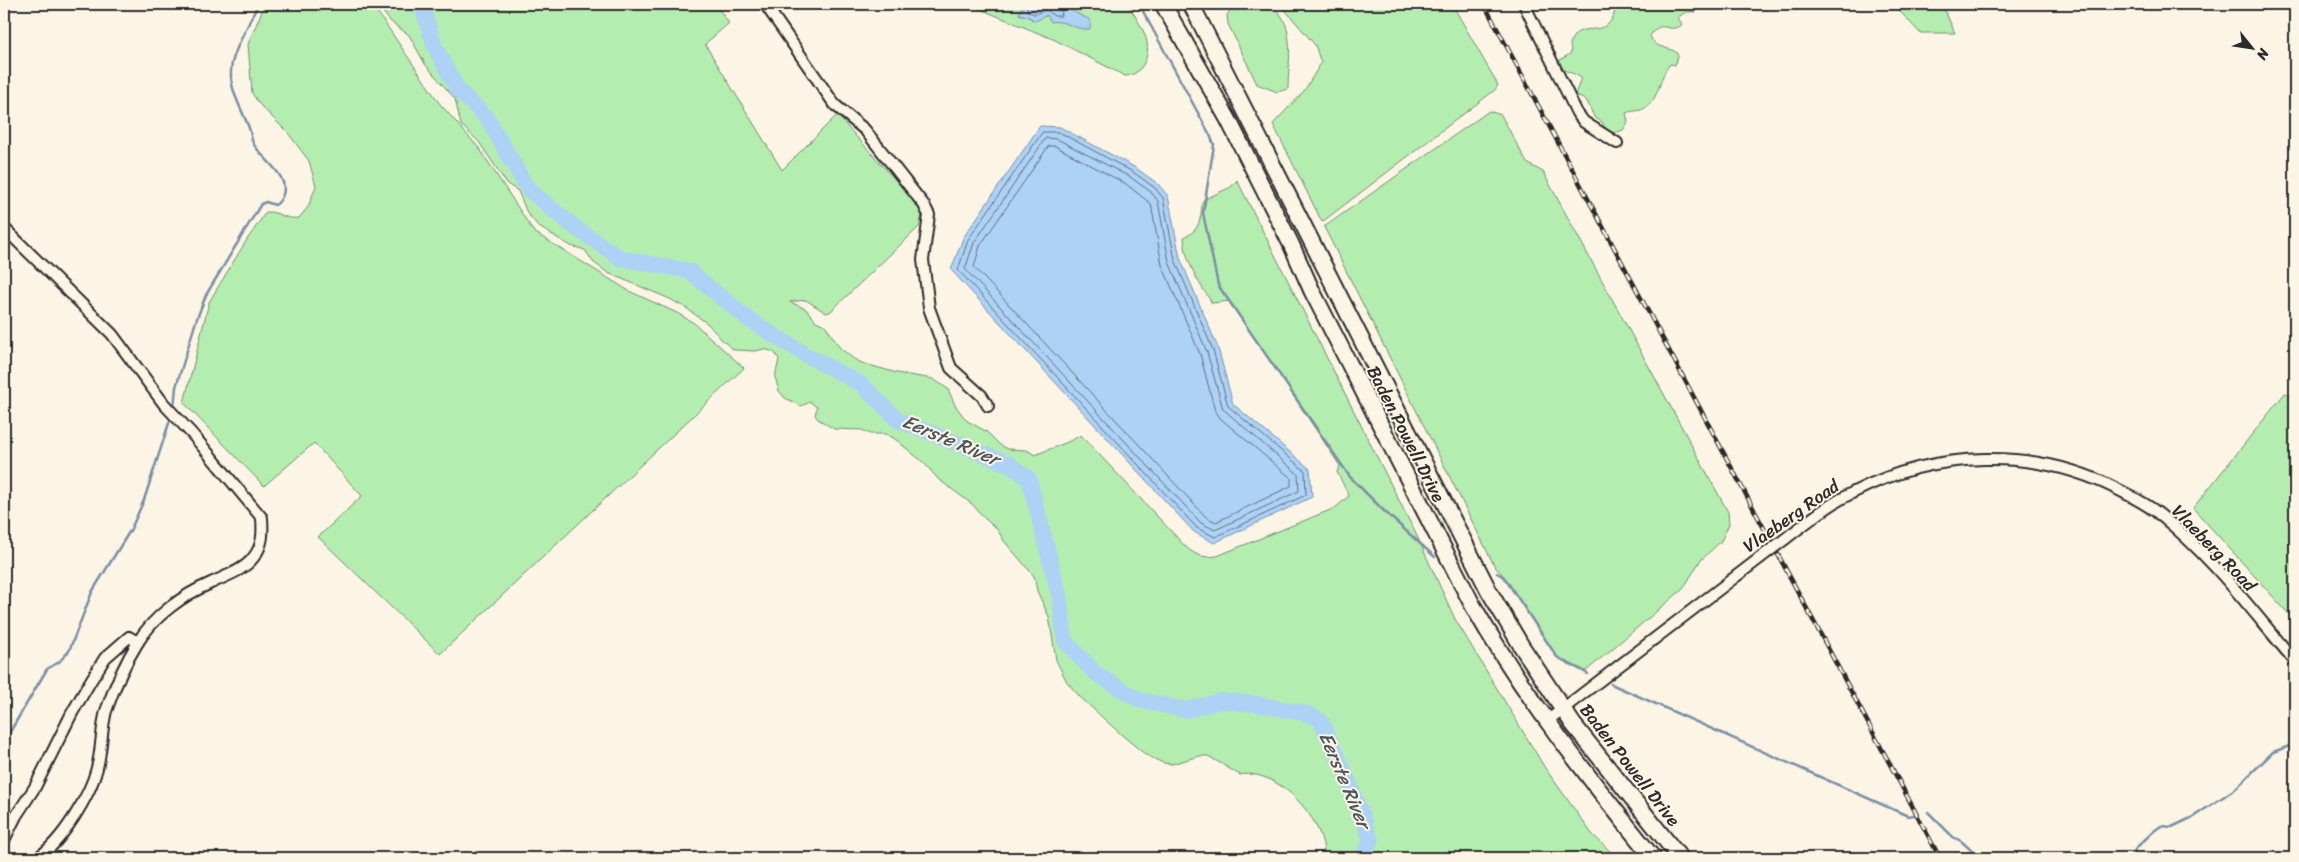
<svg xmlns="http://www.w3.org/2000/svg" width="2299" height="862" viewBox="0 0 2299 862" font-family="Sriracha,sans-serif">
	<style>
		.green { fill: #b4edb0; stroke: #708c6e }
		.water { fill: #add2f6; stroke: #798fa5 }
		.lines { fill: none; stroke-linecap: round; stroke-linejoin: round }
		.shore { stroke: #5f6e7c; stroke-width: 1 }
		.stream { stroke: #798fa5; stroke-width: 2.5 }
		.river { stroke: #add2f6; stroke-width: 16 }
		.street-casing { stroke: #2b2b2b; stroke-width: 14 }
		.secondary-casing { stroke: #2b2b2b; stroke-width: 19 }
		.street { stroke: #fcf5e5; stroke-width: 10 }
		.secondary { stroke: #fcf5e5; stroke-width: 15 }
		.rail-casing { stroke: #2b2b2b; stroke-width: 4.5 }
		.rail { stroke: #fcf5e5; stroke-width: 2.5; stroke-dasharray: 8; stroke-linecap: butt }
		.street-bridge-casing { stroke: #2b2b2b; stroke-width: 14; stroke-linecap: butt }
		.street-bridge { stroke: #fcf5e5; stroke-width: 10 }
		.labels { text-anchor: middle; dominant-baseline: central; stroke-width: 4; stroke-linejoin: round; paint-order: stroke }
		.street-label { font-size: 18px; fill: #2b2b2b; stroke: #fcf5e5 }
		.water-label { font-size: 19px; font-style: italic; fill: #4c555e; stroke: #fcf5e5 }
	</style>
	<rect width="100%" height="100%" fill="#fcf5e5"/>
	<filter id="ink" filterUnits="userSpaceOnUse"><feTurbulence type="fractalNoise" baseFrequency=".02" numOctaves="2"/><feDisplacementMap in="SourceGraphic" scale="10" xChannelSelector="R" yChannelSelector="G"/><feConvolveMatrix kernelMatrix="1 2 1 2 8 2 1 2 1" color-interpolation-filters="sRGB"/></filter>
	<g filter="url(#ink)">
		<g class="green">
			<path d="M265,4H372L440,104L479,148L534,232L629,291L677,313L694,323L744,368L440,654L318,537L362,496L314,443L264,486L184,403L209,302L246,241L266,212C279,211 284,220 299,218L308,207L316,186L309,161L288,133L259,104L252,93L248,44Z"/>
			<path d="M376,4H715L729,23L705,44L782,170L837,115L923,211L919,227L830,312L826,313L806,300L790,302L806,309L816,321L825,325L840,348L854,359L862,363L897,373L933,379L948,389L955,405L966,420L987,432L1000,445L1008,449L1027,450L1035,455C1051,448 1066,444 1081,435L1185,546C1196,556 1202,558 1217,556L1335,508L1349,496L1337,472L1340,466L1230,301L1212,303C1199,283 1185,262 1184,237C1202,230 1200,216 1203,200L1231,187L1237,180L1416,534L1455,619L1545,768L1592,834L1617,858H1324C1327,822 1278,767 1240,775L1208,756H1199L1172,764L1163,763L1146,755L1124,737L1080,697L1067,682L1056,660L1049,617L1037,591L1034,576L1004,541L997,529L985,519L972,504L938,479L924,463L895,439L886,434H870L862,430L834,429L818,419L815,415L817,407L810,402L801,406L785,398L779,391L775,377L779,359L774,352L764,349L755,351L734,350L723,341L708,324L686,308L670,299L608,273L593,262L585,250L571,246L539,227L527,213L518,191L507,184L479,142L461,125L455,99L425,64L409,35L391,22Z"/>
			<path d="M968,4H1024L1019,14L1029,17L1034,21L1041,17L1070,10L1058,4H1128C1138,22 1155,42 1144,63C1139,72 1134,75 1125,76L1055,40Z"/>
			<path d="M1238,4C1247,4 1258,2 1266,4C1298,15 1288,63 1288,89L1277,92L1257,84L1228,24L1227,15L1234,5Z"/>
			<polygon points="1280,4 1452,4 1498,85 1495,90 1322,222 1273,124 1304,91 1321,63 1315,45"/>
			<path d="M1616,4L1701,5L1695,12H1686L1678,17L1682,25C1668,35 1662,17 1650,36C1655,49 1666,46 1676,52L1678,56L1675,65L1670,64C1659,76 1660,99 1645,108C1639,112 1632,110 1626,113L1628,122L1623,130L1615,133L1606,130L1602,122L1594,117L1587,101L1575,95L1581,78C1571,70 1560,74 1560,60L1571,53C1571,48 1569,45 1571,41C1580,17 1612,45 1616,4Z"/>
			<polygon points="1893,4 1942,4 1955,33 1920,33"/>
			<polygon points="1489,111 1501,115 1527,163 1543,172 1728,512 1729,524 1721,541 1700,561 1683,589 1586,671 1558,658 1503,575 1495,567 1324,227"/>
			<polygon points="2285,393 2295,397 2295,621 2193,508"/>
		</g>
		<g class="water">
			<path d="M1024,4H1058L1090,20V29C1076,31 1064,19 1051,22L1047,15L1035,21L1029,17L1019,14Z"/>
			<polygon points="1040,126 1060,127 1136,168 1158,184 1168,196 1180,258 1218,348 1233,404 1310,469 1312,497 1214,543 1194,532 951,270 963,238"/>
		</g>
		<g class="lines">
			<g class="shore">
				<polyline points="1028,4 1027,11 1034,14 1047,10 1054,16 1061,16 1062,13 1058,8 1057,4"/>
				<polygon points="1043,132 1059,132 1133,172 1155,188 1163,198 1175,260 1213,350 1228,406 1305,471 1306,495 1215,537 1197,528 958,270 968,240"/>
				<polygon points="1046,138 1057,139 1130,177 1151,192 1158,201 1169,262 1207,352 1223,409 1298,474 1299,491 1215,530 1201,523 965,269 974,243"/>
				<polygon points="1049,146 1055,146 1126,184 1151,204 1162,265 1200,354 1215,411 1221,419 1291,478 1291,486 1216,522 1206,517 974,267 980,246"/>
			</g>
			<g class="stream">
				<polyline points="1139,4 1210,135 1214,145 1203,213 1218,285 1350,477 1384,511 1435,557"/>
				<path d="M174,408L176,387L196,321L206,295L261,204L266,202L275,205C279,203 280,201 282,197C292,176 262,160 253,143C251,139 251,133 249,128C240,104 224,83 234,56C240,38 251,21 258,4"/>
				<polyline points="1497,573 1504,577 1557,657 1588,674"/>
				<polyline points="1611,684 1908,816 1914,815"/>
				<polyline points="4,742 47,669 59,662 69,651 92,592 131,529 144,500 171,417"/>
				<polyline points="1928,812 1953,837 1961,841 1980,858"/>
				<polyline points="2130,858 2137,847 2154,831 2161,826 2172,827 2193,817 2235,789 2273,752 2295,744"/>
			</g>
			<polyline class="river" points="421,4 435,47 458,90 487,118 528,189 573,226 620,258 689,271 748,319 806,355 861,384 898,420 1009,464 1029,479 1059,595 1065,641 1095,673 1139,700 1186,710 1221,701 1257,704 1308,714 1321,721 1349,782 1371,841 1362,858"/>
			<g class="street-casing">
				<g id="street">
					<polyline points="765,4 835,105 865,130 924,205 929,215 923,260 929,308 951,368 982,396 988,406"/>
					<polyline points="1524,4 1577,113 1584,122 1617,143"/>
					<path d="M4,228L112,334L164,404L193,435L262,518C263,533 263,546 253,558C243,571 225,576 211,583C183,595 154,616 138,642C125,663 114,688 106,711C101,730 102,749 97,768C90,796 61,843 37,858"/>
					<path d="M1785,539C1807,522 1829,504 1854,492C1936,450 2034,447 2117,489C2131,496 2147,504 2159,514C2211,555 2252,611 2295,661"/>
					<polyline points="1547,721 1760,558"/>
					<polyline points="4,840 16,816 35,787 72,713 90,682 105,658 129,637 138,642"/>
				</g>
			</g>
			<g class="secondary-casing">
				<g id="secondary">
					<path d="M1163,4L1228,119L1291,244L1312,291L1472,604C1523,695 1588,777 1653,858"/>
					<polyline points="1191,4 1489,591 1522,647 1573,724 1680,858"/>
				</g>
			</g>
			<use href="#street" class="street"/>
			<use href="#secondary" class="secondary"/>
			<g class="rail-casing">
				<polyline id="rail" points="1484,4 1940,858"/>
			</g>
			<use href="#rail" class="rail"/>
			<g class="street-bridge-casing">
				<polyline id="street-bridge" points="1760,558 1785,539"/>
			</g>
			<use href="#street-bridge" class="street-bridge"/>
		</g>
	</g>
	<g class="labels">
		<g class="street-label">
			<text transform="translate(1406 434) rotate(63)">Baden Powell Drive</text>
			<text transform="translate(1791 516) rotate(-35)">Vlaeberg Road</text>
			<text transform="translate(2214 548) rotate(46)">Vlaeberg Road</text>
			<text transform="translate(1630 765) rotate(52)">Baden Powell Drive</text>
		</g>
		<g class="water-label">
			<text transform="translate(951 440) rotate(23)">Eerste River</text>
			<text transform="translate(1345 780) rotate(67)">Eerste River</text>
		</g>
	</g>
	<rect width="2299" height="862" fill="none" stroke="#fcf5e5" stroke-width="20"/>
	<rect x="10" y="10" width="2279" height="842" fill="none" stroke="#2b2b2b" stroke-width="2" filter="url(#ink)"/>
	<g transform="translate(2252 48) rotate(120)" stroke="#fcf5e5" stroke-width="4" paint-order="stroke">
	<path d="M0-4L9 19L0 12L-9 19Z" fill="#2b2b2b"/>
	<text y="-8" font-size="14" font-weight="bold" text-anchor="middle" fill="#2b2b2b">N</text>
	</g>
</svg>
